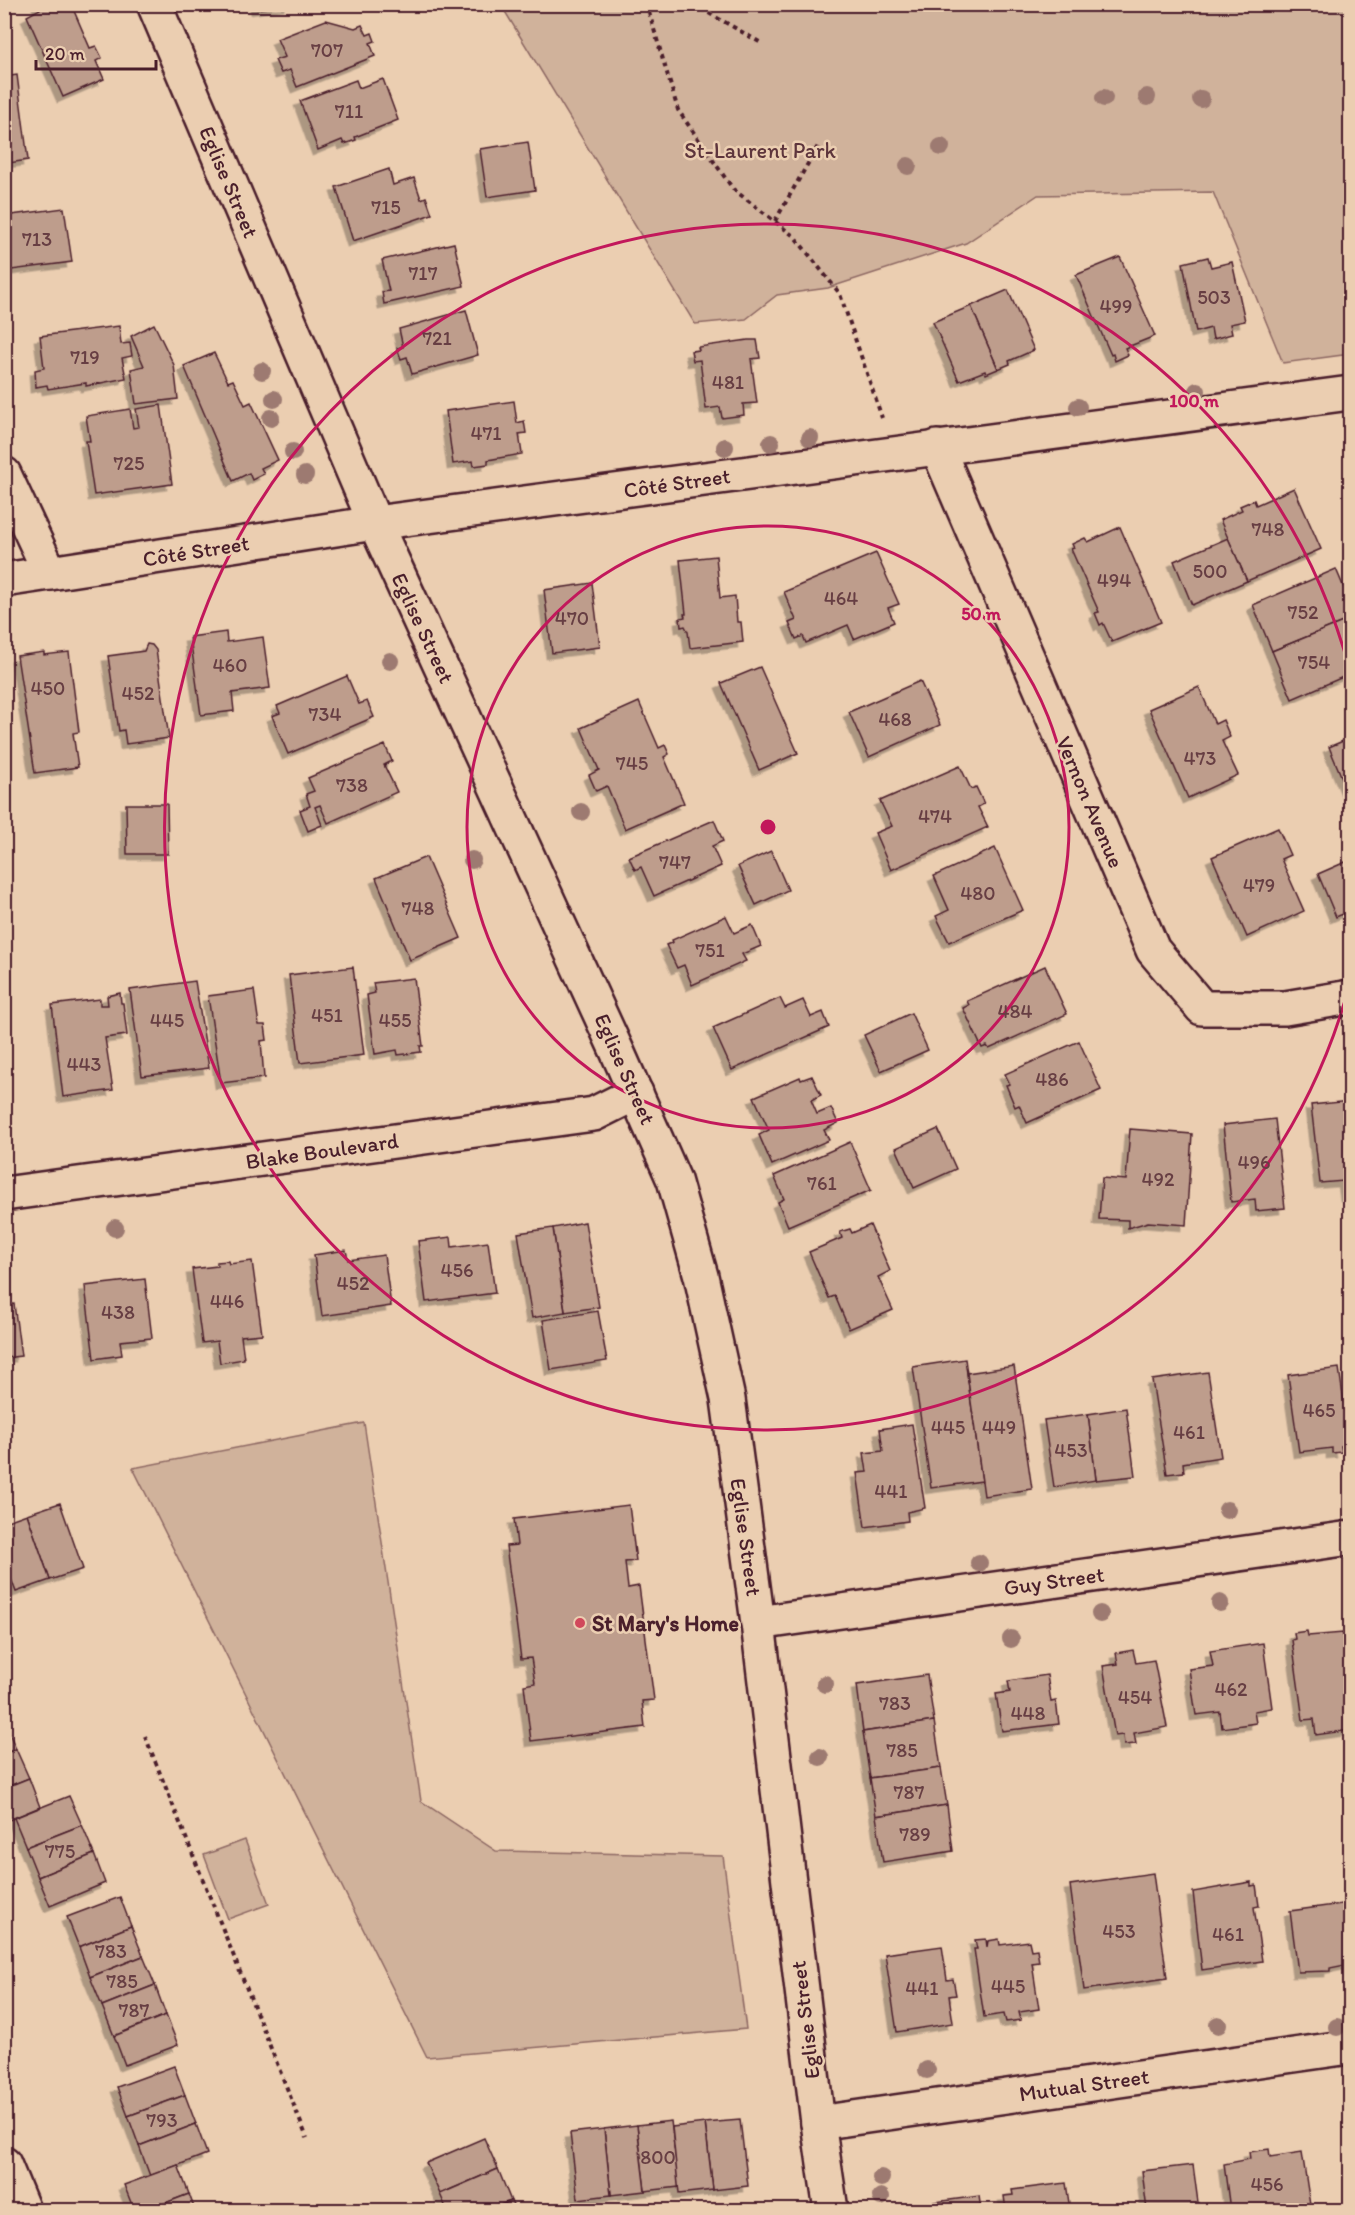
<svg xmlns="http://www.w3.org/2000/svg" width="1355" height="2215" viewBox="0 0 1355 2215" font-family="Itim,sans-serif">
	<style>
		.green { fill: #d0b29b; stroke: #8d6863; stroke-width: 1.5 }
		.building { fill: #be9d8c; stroke: #4a1f2b; stroke-width: 1.5; filter: url(#shadow) }
		.lines { fill: none; stroke-linecap: round; stroke-linejoin: round }
		.minor-casing { stroke: #4a1f2b; stroke-width: 38 }
		.tertiary-casing { stroke: #4a1f2b; stroke-width: 38 }
		.path { stroke: #4a1f2b; stroke-width: 4; stroke-dasharray: 4.5 4.5; stroke-linecap: butt }
		.minor { stroke: #ebceb1; stroke-width: 33 }
		.tertiary { stroke: #ebceb1; stroke-width: 33 }
		.tree { fill: #9d7a71 }
		.ring { fill: none; stroke: #c2185b; stroke-width: 3 }
		.poi-dot { fill: #d1495b; stroke: #ebceb1; stroke-width: 2 }
		.labels { text-anchor: middle; dominant-baseline: central; stroke-width: 5; stroke-linejoin: round; paint-order: stroke }
		.number-label { font-size: 20px; fill: #673e43 }
		.park-label { font-size: 22px; fill: #5e353c; stroke: #ebceb1 }
		.street-label { font-size: 22px; fill: #4a1f2b; stroke: #ebceb1 }
		.poi-label { font-size: 22px; font-weight: bold; fill: #4a1f2b; stroke: #ebceb1; text-anchor: start }
		.centre { fill: #c2185b; stroke: #ebceb1; stroke-width: 3 }
		.ring-label { font-size: 18px; text-anchor: middle; font-weight: bold; fill: #c2185b; stroke: #ebceb1; stroke-width: 5; stroke-linejoin: round; paint-order: stroke }
	</style>
	<defs>
		<filter id="shadow"><feDropShadow dx="-5.5" dy="5.5" stdDeviation="0" flood-color="#0004"/></filter>
	</defs>
	<rect width="100%" height="100%" fill="#ebceb1"/>
	<filter id="ink" filterUnits="userSpaceOnUse"><feTurbulence type="fractalNoise" baseFrequency=".0167" numOctaves="2"/><feDisplacementMap in="SourceGraphic" scale="12" xChannelSelector="R" yChannelSelector="G"/><feConvolveMatrix kernelMatrix="1 2 1 2 8 2 1 2 1" color-interpolation-filters="sRGB"/></filter>
	<g filter="url(#ink)">
		<g class="green">
			<polygon points="501,5 1350,5 1350,354 1283,363 1213,192 1038,195 966,243 828,288 777,295 746,319 695,324"/>
			<polygon points="364,1423 421,1801 496,1851 723,1856 746,2029 427,2057 133,1468"/>
			<polygon points="245,1840 269,1904 228,1919 204,1855"/>
		</g>
		<g class="building">
			<polygon points="38,4 71,4 90,48 96,46 102,58 96,61 104,79 63,97 27,16 40,9"/>
			<polygon points="256,4 290,4 257,9"/>
			<polygon points="326,20 355,28 362,25 367,35 372,33 375,41 370,43 375,56 297,87 290,70 281,73 275,60 285,57 277,39"/>
			<polygon points="17,75 28,160 8,163 9,168 4,168 4,77"/>
			<polygon points="383,79 398,120 355,137 356,140 344,144 342,140 318,150 300,101 356,80 359,88"/>
			<polygon points="528,142 535,190 487,197 480,149"/>
			<polygon points="389,169 393,185 414,178 421,199 426,197 432,214 353,241 336,187"/>
			<polygon points="64,208 72,262 4,271 4,216"/>
			<polygon points="454,243 464,286 384,304 382,292 389,291 382,260"/>
			<polygon points="1120,257 1155,336 1125,348 1128,355 1115,361 1113,354 1111,355 1076,275"/>
			<polygon points="1208,257 1211,267 1232,262 1245,321 1230,324 1232,334 1213,339 1211,328 1196,332 1183,263"/>
			<polygon points="1008,290 1034,350 1009,361 1010,364 998,369 971,306"/>
			<polygon points="971,306 998,369 986,374 985,371 959,381 933,322"/>
			<polygon points="466,310 478,355 412,374 407,357 401,359 397,348 403,347 399,329"/>
			<polygon points="154,324 174,365 178,399 136,404 131,369 144,366 131,336"/>
			<polygon points="119,326 121,344 130,343 132,356 122,358 126,378 86,386 86,383 48,389 47,385 36,387 35,370 44,368 40,336"/>
			<polygon points="748,340 757,340 760,358 751,359 757,403 743,404 744,415 722,418 720,407 706,409 700,360 693,361 691,351 699,350 698,347"/>
			<polygon points="214,353 228,382 233,380 245,405 251,402 278,460 261,468 264,474 252,480 249,473 233,481 184,366"/>
			<polygon points="514,401 517,423 524,421 526,433 519,434 522,454 488,460 488,464 474,466 473,461 453,464 446,411"/>
			<polygon points="161,405 172,484 94,495 86,441 90,441 86,416 130,409 133,428 139,427 136,409"/>
			<polygon points="1294,488 1321,549 1247,581 1220,520 1242,510 1240,506 1254,500 1256,505"/>
			<polygon points="1120,527 1161,622 1112,642 1103,623 1100,625 1095,613 1099,612 1071,549 1074,548 1072,544 1085,538 1088,542"/>
			<polygon points="1228,538 1247,581 1192,605 1174,561"/>
			<polygon points="876,553 899,604 888,608 894,622 854,639 848,625 806,643 803,636 796,639 789,623 796,620 784,592"/>
			<polygon points="716,556 720,598 735,596 737,622 741,622 743,642 690,648 688,632 685,626 681,627 680,618 685,617 684,614 686,614 680,560"/>
			<polygon points="1336,569 1350,602 1350,619 1272,651 1253,605"/>
			<polygon points="592,583 600,647 552,653 544,590"/>
			<polygon points="1350,619 1350,674 1292,699 1272,651"/>
			<polygon points="226,632 227,642 263,637 270,688 232,693 234,711 201,715 190,637"/>
			<polygon points="147,644 152,645 156,650 169,738 126,744 124,730 119,731 108,656 144,651"/>
			<polygon points="44,652 44,655 69,652 79,732 73,733 78,767 35,773 17,656"/>
			<polygon points="760,667 798,753 759,770 721,683"/>
			<polygon points="347,676 359,704 367,701 374,717 288,754 272,716 280,713 277,706"/>
			<polygon points="920,681 940,725 869,757 849,712"/>
			<polygon points="1199,687 1215,724 1223,720 1230,737 1222,741 1238,775 1188,798 1149,709"/>
			<polygon points="639,702 659,748 665,745 669,754 664,757 684,803 625,829 607,786 596,791 589,775 599,770 581,728"/>
			<polygon points="1350,738 1350,797 1329,747"/>
			<polygon points="385,745 392,761 384,765 397,792 328,823 320,805 315,807 322,825 308,831 300,810 310,806 306,794 314,791 308,778"/>
			<polygon points="960,766 971,789 976,787 984,804 978,807 988,827 891,870 875,833 892,826 880,801"/>
			<polygon points="126,804 167,804 168,854 127,854"/>
			<polygon points="714,820 723,841 712,846 721,866 654,896 641,867 635,870 629,857"/>
			<polygon points="1278,828 1290,855 1281,859 1304,911 1247,937 1212,857"/>
			<polygon points="995,848 1023,910 949,942 936,916 949,910 934,876"/>
			<polygon points="771,851 788,890 756,905 738,866"/>
			<polygon points="426,857 461,938 410,960 376,878"/>
			<polygon points="1350,860 1350,911 1336,917 1318,874"/>
			<polygon points="726,916 734,933 752,925 761,946 742,954 746,961 692,985 684,965 677,968 666,945 673,942 672,940"/>
			<polygon points="1045,966 1067,1014 989,1049 987,1046 982,1048 963,1008 969,1005 967,1001"/>
			<polygon points="353,967 364,1055 300,1063 289,975"/>
			<polygon points="414,978 423,1046 420,1046 421,1052 398,1055 397,1050 375,1054 367,995 375,993 373,983"/>
			<polygon points="195,981 209,1068 142,1076 130,990"/>
			<polygon points="254,990 259,1025 265,1025 267,1040 261,1041 264,1078 221,1083 208,996"/>
			<polygon points="120,993 121,1003 123,1003 127,1035 105,1038 113,1090 63,1097 52,1005 100,999 100,1005 108,1005 107,996"/>
			<polygon points="780,998 785,1008 803,1000 811,1017 823,1012 829,1027 732,1070 713,1028"/>
			<polygon points="911,1013 928,1050 881,1071 864,1035"/>
			<polygon points="1079,1041 1101,1090 1027,1123 1019,1105 1015,1107 1006,1085 1010,1084 1005,1074"/>
			<polygon points="812,1076 821,1095 811,1100 817,1114 831,1108 838,1123 824,1130 829,1140 772,1165 759,1135 769,1130 754,1097 800,1077 801,1080"/>
			<polygon points="1350,1101 1350,1194 1346,1195 1344,1181 1320,1183 1311,1105"/>
			<polygon points="1275,1119 1285,1208 1256,1211 1255,1199 1231,1202 1223,1125"/>
			<polygon points="938,1129 956,1169 914,1188 896,1148"/>
			<polygon points="1130,1129 1192,1134 1186,1225 1148,1222 1128,1228 1128,1220 1099,1219 1102,1178 1126,1180"/>
			<polygon points="850,1142 871,1190 788,1226 778,1202 784,1199 774,1176"/>
			<polygon points="585,1222 599,1307 565,1312 553,1228"/>
			<polygon points="870,1225 890,1271 878,1277 893,1310 849,1329 835,1296 829,1298 809,1252 842,1238 840,1232 850,1229 852,1233"/>
			<polygon points="553,1228 565,1312 532,1318 518,1233"/>
			<polygon points="451,1237 452,1247 488,1242 495,1293 426,1302 418,1241"/>
			<polygon points="346,1250 348,1260 384,1255 391,1306 322,1316 314,1255"/>
			<polygon points="228,1261 229,1264 252,1261 262,1334 241,1336 244,1359 220,1363 217,1341 202,1343 192,1269 217,1266 217,1262"/>
			<polygon points="145,1279 152,1338 120,1341 122,1355 94,1359 85,1286"/>
			<polygon points="14,1304 21,1356 4,1358 4,1305"/>
			<polygon points="598,1311 607,1361 551,1370 543,1320"/>
			<polygon points="965,1359 982,1481 931,1488 913,1367"/>
			<polygon points="1014,1366 1032,1489 984,1496 967,1373"/>
			<polygon points="1339,1368 1350,1445 1341,1446 1342,1452 1332,1453 1332,1448 1299,1452 1288,1375"/>
			<polygon points="1208,1372 1221,1457 1183,1463 1184,1472 1167,1474 1152,1380"/>
			<polygon points="1126,1408 1135,1476 1096,1480 1088,1414"/>
			<polygon points="1088,1414 1096,1480 1054,1487 1044,1420"/>
			<polygon points="912,1424 925,1508 907,1512 908,1521 865,1527 857,1473 867,1472 864,1453 883,1451 880,1429"/>
			<polygon points="60,1503 83,1569 50,1580 27,1514"/>
			<polygon points="629,1505 636,1561 625,1562 628,1588 639,1586 654,1700 642,1701 645,1727 531,1741 524,1685 535,1683 531,1658 521,1659 506,1546 517,1545 514,1519"/>
			<polygon points="27,1514 50,1580 16,1592 4,1560 4,1522"/>
			<polygon points="4,1560 9,1573 4,1575"/>
			<polygon points="1307,1631 1308,1636 1343,1633 1350,1687 1350,1730 1316,1735 1314,1719 1303,1720 1292,1640 1295,1639 1294,1633"/>
			<polygon points="1263,1643 1272,1708 1254,1711 1256,1723 1222,1728 1220,1712 1196,1715 1189,1669 1213,1666 1210,1651"/>
			<polygon points="1133,1650 1136,1663 1154,1660 1167,1727 1134,1733 1136,1744 1124,1745 1123,1735 1115,1736 1103,1666 1118,1664 1116,1653"/>
			<polygon points="927,1675 934,1721 863,1732 857,1685"/>
			<polygon points="1047,1675 1051,1702 1056,1701 1059,1724 1002,1731 996,1694 1010,1692 1008,1681"/>
			<polygon points="4,1721 16,1749 4,1754"/>
			<polygon points="934,1721 941,1768 870,1778 863,1732"/>
			<polygon points="16,1749 29,1778 4,1788 4,1754"/>
			<polygon points="941,1768 947,1805 876,1816 870,1778"/>
			<polygon points="29,1778 40,1807 4,1822 4,1788"/>
			<polygon points="69,1796 82,1825 26,1847 14,1818"/>
			<polygon points="947,1805 953,1851 883,1862 876,1816"/>
			<polygon points="82,1825 94,1854 38,1877 26,1847"/>
			<polygon points="94,1854 105,1883 50,1906 38,1877"/>
			<polygon points="1153,1873 1167,1978 1084,1990 1070,1885"/>
			<polygon points="1251,1882 1251,1886 1256,1885 1259,1906 1254,1907 1262,1961 1202,1970 1193,1892"/>
			<polygon points="120,1897 131,1926 79,1947 67,1917"/>
			<polygon points="1349,1903 1350,1964 1330,1968 1330,1971 1298,1972 1290,1911"/>
			<polygon points="131,1926 143,1956 90,1977 79,1947"/>
			<polygon points="986,1939 987,1947 988,1941 999,1939 1000,1945 1029,1941 1031,1950 1037,1949 1039,1962 1032,1963 1039,2009 1019,2012 1021,2020 1006,2022 1004,2014 984,2017 974,1949 977,1949 975,1940"/>
			<polygon points="942,1946 947,1980 953,1979 956,1995 949,1996 953,2023 897,2032 885,1954"/>
			<polygon points="143,1956 155,1985 102,2006 90,1977"/>
			<polygon points="155,1985 166,2015 114,2036 102,2006"/>
			<polygon points="166,2015 178,2045 125,2065 114,2036"/>
			<polygon points="174,2066 185,2095 128,2116 117,2087"/>
			<polygon points="185,2095 196,2124 139,2146 128,2116"/>
			<polygon points="740,2120 748,2186 713,2190 705,2123"/>
			<polygon points="671,2121 679,2187 645,2191 637,2125"/>
			<polygon points="705,2123 713,2190 679,2194 672,2127"/>
			<polygon points="196,2124 207,2154 150,2176 139,2146"/>
			<polygon points="637,2125 645,2191 611,2195 604,2129"/>
			<polygon points="604,2129 611,2195 578,2199 570,2133"/>
			<polygon points="484,2138 498,2169 440,2194 426,2163"/>
			<polygon points="1269,2149 1270,2157 1302,2152 1310,2204 1297,2206 1298,2210 1230,2210 1224,2164 1250,2159 1249,2152"/>
			<polygon points="178,2165 189,2194 147,2210 134,2210 124,2185"/>
			<polygon points="1193,2165 1199,2210 1147,2210 1142,2171"/>
			<polygon points="498,2169 511,2201 487,2210 447,2210 440,2194"/>
			<polygon points="1066,2183 1070,2210 1006,2210 1004,2196 1013,2195 1012,2190"/>
			<polygon points="189,2194 195,2210 147,2210"/>
			<polygon points="979,2196 981,2210 929,2210 928,2203"/>
			<polygon points="511,2201 515,2210 487,2210"/>
		</g>
		<g class="lines">
			<g class="minor-casing">
				<g id="minor">
					<polyline points="937,447 1153,950 1202,1008 1285,1008 1350,997"/>
					<polyline points="4,474 50,573"/>
					<polyline points="4,580 375,523 1350,393"/>
					<polyline points="4,1194 594,1114 636,1093"/>
					<polyline points="758,1623 1350,1538"/>
					<polyline points="818,2123 1350,2047"/>
					<polyline points="4,2164 23,2210"/>
				</g>
			</g>
			<g class="tertiary-casing">
				<polyline id="tertiary" points="154,4 375,523 617,1051 674,1180 701,1276 728,1399 758,1623 818,2123 831,2210"/>
			</g>
			<g class="path">
				<polyline points="642,4 648,9"/>
				<polyline points="662,4 648,9 678,110 733,189 795,237 840,294 882,418"/>
				<polyline points="693,4 763,44"/>
				<polyline points="775,221 818,146"/>
				<polyline points="145,1736 307,2138"/>
			</g>
			<use href="#minor" class="minor"/>
			<use href="#tertiary" class="tertiary"/>
		</g>
		<g class="tree">
			<circle cx="1147" cy="97" r="9"/>
			<circle cx="1104" cy="98" r="9"/>
			<circle cx="1201" cy="99" r="9"/>
			<circle cx="941" cy="147" r="9"/>
			<circle cx="908" cy="166" r="9"/>
			<circle cx="262" cy="371" r="9"/>
			<circle cx="1197" cy="391" r="9"/>
			<circle cx="274" cy="399" r="9"/>
			<circle cx="1078" cy="407" r="9"/>
			<circle cx="271" cy="418" r="9"/>
			<circle cx="810" cy="438" r="9"/>
			<circle cx="771" cy="443" r="9"/>
			<circle cx="725" cy="447" r="9"/>
			<circle cx="293" cy="452" r="9"/>
			<circle cx="305" cy="475" r="9"/>
			<circle cx="390" cy="661" r="9"/>
			<circle cx="581" cy="812" r="9"/>
			<circle cx="472" cy="860" r="9"/>
			<circle cx="115" cy="1228" r="9"/>
			<circle cx="1227" cy="1510" r="9"/>
			<circle cx="979" cy="1563" r="9"/>
			<circle cx="1220" cy="1603" r="9"/>
			<circle cx="1100" cy="1614" r="9"/>
			<circle cx="1011" cy="1639" r="9"/>
			<circle cx="825" cy="1684" r="9"/>
			<circle cx="820" cy="1757" r="9"/>
			<circle cx="1218" cy="2025" r="9"/>
			<circle cx="1337" cy="2027" r="9"/>
			<circle cx="927" cy="2070" r="9"/>
			<circle cx="881" cy="2178" r="9"/>
			<circle cx="881" cy="2197" r="9"/>
		</g>
	</g>
	<g class="ring">
		<circle cx="768" cy="827" r="301"/>
		<path d="M1350 983A603 603 0 1 1 1350 671"/>
	</g>
	<circle class="poi-dot" cx="580" cy="1623" r="6"/>
	<g class="labels">
		<g class="number-label">
			<text x="327" y="50">707</text>
			<text x="349" y="111">711</text>
			<text x="386" y="207">715</text>
			<text x="37" y="239">713</text>
			<text x="423" y="273">717</text>
			<text x="1214" y="297">503</text>
			<text x="1116" y="306">499</text>
			<text x="437" y="338">721</text>
			<text x="85" y="357">719</text>
			<text x="728" y="382">481</text>
			<text x="486" y="433">471</text>
			<text x="129" y="463">725</text>
			<text x="1268" y="529">748</text>
			<text x="1210" y="571">500</text>
			<text x="1114" y="580">494</text>
			<text x="841" y="598">464</text>
			<text x="1303" y="612">752</text>
			<text x="572" y="618">470</text>
			<text x="1314" y="662">754</text>
			<text x="230" y="665">460</text>
			<text x="48" y="688">450</text>
			<text x="138" y="693">452</text>
			<text x="325" y="714">734</text>
			<text x="895" y="719">468</text>
			<text x="1200" y="758">473</text>
			<text x="632" y="763">745</text>
			<text x="352" y="785">738</text>
			<text x="935" y="816">474</text>
			<text x="675" y="862">747</text>
			<text x="1259" y="885">479</text>
			<text x="978" y="893">480</text>
			<text x="418" y="908">748</text>
			<text x="710" y="950">751</text>
			<text x="1015" y="1011">484</text>
			<text x="327" y="1015">451</text>
			<text x="167" y="1020">445</text>
			<text x="395" y="1020">455</text>
			<text x="84" y="1064">443</text>
			<text x="1052" y="1079">486</text>
			<text x="1254" y="1162">496</text>
			<text x="1158" y="1179">492</text>
			<text x="822" y="1183">761</text>
			<text x="457" y="1270">456</text>
			<text x="353" y="1283">452</text>
			<text x="227" y="1301">446</text>
			<text x="118" y="1312">438</text>
			<text x="1319" y="1410">465</text>
			<text x="948" y="1427">445</text>
			<text x="999" y="1427">449</text>
			<text x="1189" y="1432">461</text>
			<text x="1071" y="1450">453</text>
			<text x="891" y="1491">441</text>
			<text x="1231" y="1689">462</text>
			<text x="1135" y="1697">454</text>
			<text x="895" y="1703">783</text>
			<text x="1028" y="1713">448</text>
			<text x="902" y="1750">785</text>
			<text x="909" y="1792">787</text>
			<text x="915" y="1834">789</text>
			<text x="60" y="1851">775</text>
			<text x="1119" y="1931">453</text>
			<text x="1228" y="1934">461</text>
			<text x="111" y="1951">783</text>
			<text x="122" y="1981">785</text>
			<text x="1008" y="1986">445</text>
			<text x="922" y="1988">441</text>
			<text x="134" y="2010">787</text>
			<text x="162" y="2120">793</text>
			<text x="658" y="2157">800</text>
			<text x="1267" y="2184">456</text>
		</g>
		<g class="park-label">
			<text x="760" y="150">St-Laurent Park</text>
		</g>
		<g class="street-label">
			<text transform="translate(229 182) rotate(67)">Eglise Street</text>
			<text transform="translate(677 483) rotate(-8)">Côté Street</text>
			<text transform="translate(196 551) rotate(-9)">Côté Street</text>
			<text transform="translate(423 628) rotate(65)">Eglise Street</text>
			<text transform="translate(1090 802) rotate(67)">Vernon Avenue</text>
			<text transform="translate(625 1069) rotate(66)">Eglise Street</text>
			<text transform="translate(322 1151) rotate(-8)">Blake Boulevard</text>
			<text transform="translate(746 1537) rotate(82)">Eglise Street</text>
			<text transform="translate(1054 1581) rotate(-8)">Guy Street</text>
			<text transform="translate(805 2020) rotate(-97)">Eglise Street</text>
			<text transform="translate(1084 2085) rotate(-8)">Mutual Street</text>
		</g>
		<g class="poi-label">
			<text x="592" y="1623">St Mary's Home</text>
		</g>
	</g>
	<circle cx="768" cy="827" r="9" class="centre"/>
	<g class="ring-label">
		<text x="1194" y="407">100 m</text>
		<text x="981" y="620">50 m</text>
	</g>
	<rect width="1355" height="2215" fill="none" stroke="#ebceb1" stroke-width="24"/>
	<rect x="12" y="12" width="1331" height="2191" fill="none" stroke="#4a1f2b" stroke-width="2" filter="url(#ink)"/>
	<path d="M36 60v9h120v-9" fill="none" stroke="#4a1f2b" stroke-width="3"/>
	<text x="45" y="60" font-size="18" fill="#4a1f2b" stroke="#ebceb1" stroke-width="4.5" paint-order="stroke">20 m</text>
</svg>
